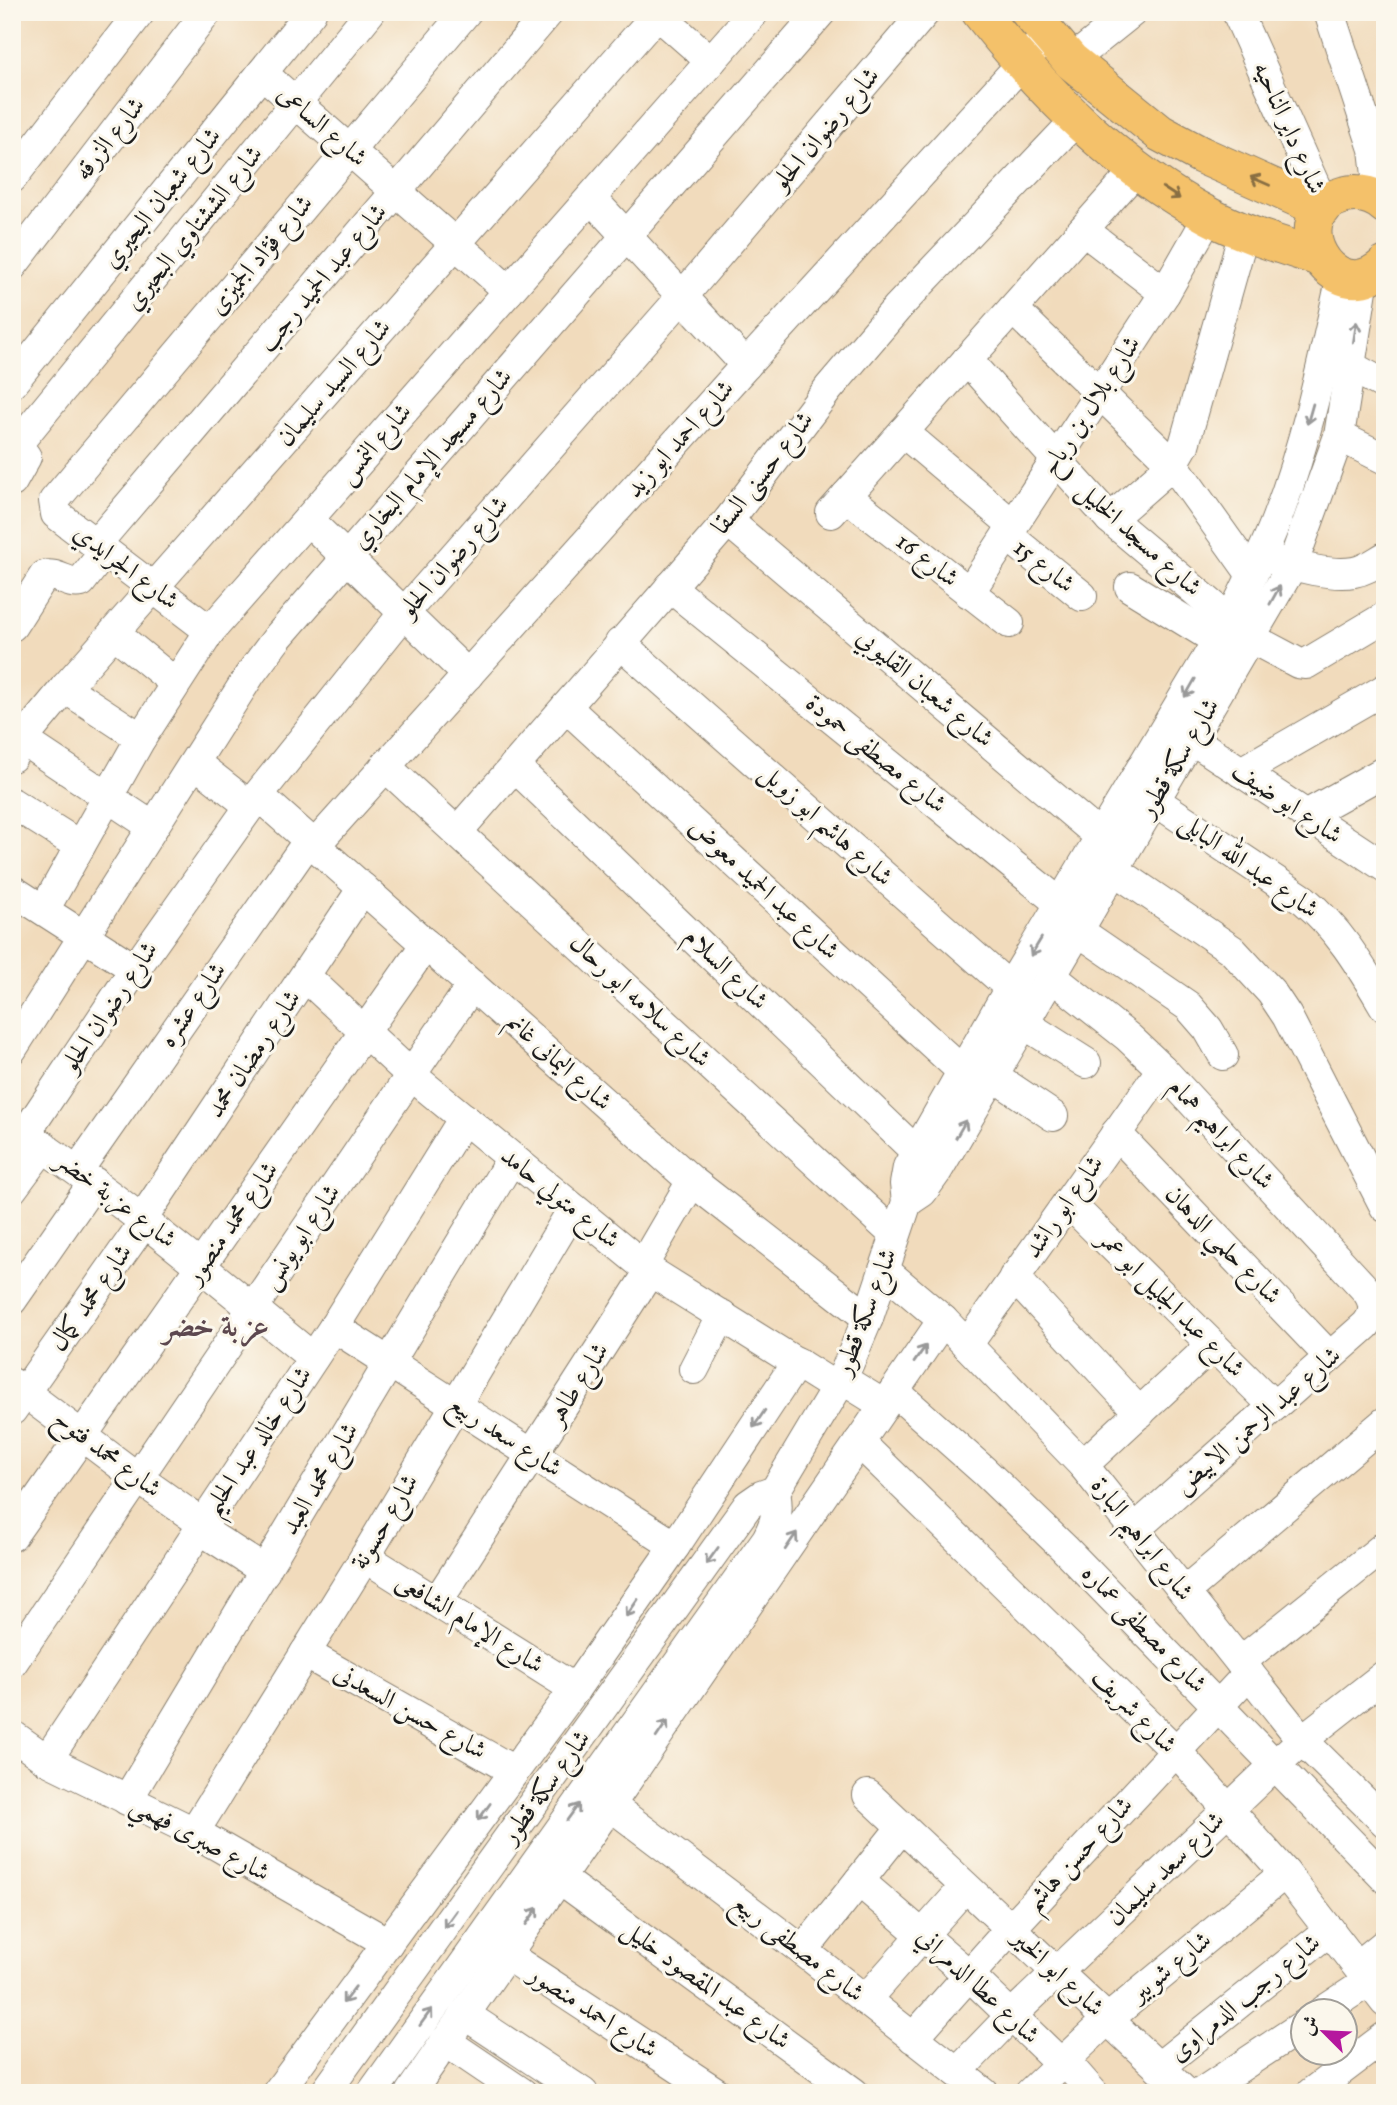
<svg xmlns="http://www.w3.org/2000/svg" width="1397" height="2105" viewBox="0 0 1397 2105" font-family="'IM FELL English',Amiri,serif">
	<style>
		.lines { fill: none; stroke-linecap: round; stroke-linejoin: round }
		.minor-casing { stroke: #867c6c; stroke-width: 32 }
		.major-casing { stroke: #867c6c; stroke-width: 39 }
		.minor { stroke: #fff; stroke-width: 30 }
		.major { stroke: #f4c16a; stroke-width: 37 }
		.oneway { stroke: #886e43 }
		.oneway2 { stroke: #999 }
		.labels { text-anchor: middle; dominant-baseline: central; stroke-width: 6; stroke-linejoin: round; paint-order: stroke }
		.street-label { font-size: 26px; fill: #1c1c1c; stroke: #fbf7ec }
		.quarter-label { font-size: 30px; font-weight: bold; fill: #5d484f; stroke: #fbf7ec }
	</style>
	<rect width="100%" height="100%" fill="#fbf7ec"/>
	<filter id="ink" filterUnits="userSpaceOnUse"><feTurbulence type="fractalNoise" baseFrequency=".0143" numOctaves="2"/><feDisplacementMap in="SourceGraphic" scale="14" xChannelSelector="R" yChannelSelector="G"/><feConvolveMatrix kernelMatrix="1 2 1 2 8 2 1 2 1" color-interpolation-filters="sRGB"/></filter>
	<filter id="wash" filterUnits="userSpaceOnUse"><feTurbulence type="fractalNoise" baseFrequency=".00686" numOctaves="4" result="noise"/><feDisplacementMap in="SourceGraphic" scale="28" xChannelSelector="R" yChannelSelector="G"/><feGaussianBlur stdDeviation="1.57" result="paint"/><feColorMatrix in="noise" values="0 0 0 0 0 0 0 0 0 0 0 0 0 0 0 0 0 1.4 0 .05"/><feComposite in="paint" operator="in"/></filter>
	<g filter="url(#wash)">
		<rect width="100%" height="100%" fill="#f1dbbc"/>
	</g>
	<g filter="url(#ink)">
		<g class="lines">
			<g class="minor-casing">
				<g id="minor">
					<polyline points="655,12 711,61"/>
					<polyline points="1237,12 1324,206"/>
					<polyline points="1329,12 1374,149 1380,201"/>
					<polyline points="1071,61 1132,12"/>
					<polyline points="262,73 509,291"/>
					<polyline points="12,178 140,12"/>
					<polyline points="591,198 746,365"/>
					<polyline points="1083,230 1165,293"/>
					<polyline points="12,266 207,12"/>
					<polyline points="1013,309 1173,464 1252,575"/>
					<polyline points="967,360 1110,519 1230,620"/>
					<polyline points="1350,366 1385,385"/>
					<polyline points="12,383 311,12"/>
					<polyline points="903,432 1013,525"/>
					<polyline points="1339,436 1385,459"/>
					<polyline points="12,438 26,457 12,482"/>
					<polyline points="18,443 370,12"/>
					<polyline points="846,496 1009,623"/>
					<polyline points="831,513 1136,170"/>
					<polyline points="1110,519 1173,464 1184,445 1244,232"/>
					<polyline points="308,520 468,675"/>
					<polyline points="728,521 1102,838 1117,848"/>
					<polyline points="1007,535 1082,596"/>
					<polyline points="96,544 549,12"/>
					<path d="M1275,560C1296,567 1332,576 1354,572C1366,570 1375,563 1385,557"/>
					<polyline points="670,587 1062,905 1078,916"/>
					<polyline points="1130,587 1218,641"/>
					<polyline points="969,593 1165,293 1209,216"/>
					<path d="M12,626L44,576C57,572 67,585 81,582L105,551"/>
					<polyline points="210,631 56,514 54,501 466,12"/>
					<polyline points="114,633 175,683"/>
					<polyline points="1251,638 1298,663 1306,664 1385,617"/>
					<polyline points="620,643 1024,1000"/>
					<polyline points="65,688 141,738"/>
					<polyline points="566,707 962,1071"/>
					<polyline points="12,733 153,827"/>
					<polyline points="1190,738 1385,867"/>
					<polyline points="12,757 22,740 65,688 659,12"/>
					<polyline points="195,763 250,806"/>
					<polyline points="385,766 895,1235"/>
					<polyline points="514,766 929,1164"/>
					<polyline points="1241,772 1385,689"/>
					<polyline points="258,795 692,1181 868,1318"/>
					<path d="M1154,800L1304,900C1340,930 1361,967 1385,1007"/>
					<polyline points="12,803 80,846"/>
					<polyline points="1306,815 1385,771"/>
					<polyline points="457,832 728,521 829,388 898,307 1076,120"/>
					<polyline points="315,845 746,365 1047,36"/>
					<polyline points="1098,859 1232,950 1271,992 1287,1016 1385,1207"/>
					<polyline points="12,890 135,969"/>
					<polyline points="44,910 141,738 210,631 754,12"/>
					<polyline points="1077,930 1188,1006 1208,1029 1223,1055"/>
					<path d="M1051,976L1128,1037L1162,1069L1366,1290C1375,1302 1376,1313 1366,1325L1135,1529"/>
					<polyline points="306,977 411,1075 650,1271 837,1388"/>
					<polyline points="1023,1023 1086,1063"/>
					<polyline points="12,1049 251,673 278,637 821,12"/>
					<polyline points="992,1075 1053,1116"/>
					<path d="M12,1126C118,1196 215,1278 313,1358"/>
					<polyline points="1116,1133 1330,1357"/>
					<polyline points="25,1134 135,969 258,795 404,613 682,297 925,12"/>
					<polyline points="78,1170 309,840"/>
					<polyline points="12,1189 44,1146"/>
					<polyline points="907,1202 922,1192 937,1171 1292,566 1339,436 1364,277"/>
					<polyline points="1068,1202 1274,1406"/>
					<polyline points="143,1218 363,888"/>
					<polyline points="643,1265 692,1181"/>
					<polyline points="884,1270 943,1320 1083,1465 1302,1740 1385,1822"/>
					<polyline points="1014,1277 1140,1413"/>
					<polyline points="12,1300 94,1182"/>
					<polyline points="334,1327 675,1546"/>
					<polyline points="967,1345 1162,1069"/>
					<polyline points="694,1369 722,1315"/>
					<polyline points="842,1379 884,1405"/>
					<polyline points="12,1383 138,1478 203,1524"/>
					<polyline points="894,1391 984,1471 1064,1548 1385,1878"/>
					<polyline points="12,1410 145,1221"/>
					<polyline points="859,1442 1175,1750 1285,1873 1385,2002"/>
					<polyline points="1083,1465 1212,1345"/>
					<polyline points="200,1529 265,1571"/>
					<polyline points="12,1536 426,944"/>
					<polyline points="365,1557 575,1689"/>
					<polyline points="1184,1592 1385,1422"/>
					<polyline points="437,1602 650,1271"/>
					<polyline points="305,1653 514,1771"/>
					<polyline points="1240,1662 1385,1546"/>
					<polyline points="12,1663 472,985"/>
					<polyline points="12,1735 47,1760 194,1832 388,1943"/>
					<polyline points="47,1760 334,1327 464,1118"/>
					<polyline points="868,1795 1186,2093"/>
					<polyline points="127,1800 512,1158"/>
					<polyline points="610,1805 803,1951 984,2093"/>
					<polyline points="194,1832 365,1557 573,1209"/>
					<polyline points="559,1878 854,2093"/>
					<polyline points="859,1881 969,1975 1052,2055 1064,2060 1093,2093"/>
					<polyline points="803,1951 902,1827"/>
					<polyline points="505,1954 717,2093"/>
					<polyline points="1358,1966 1385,1944"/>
					<polyline points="865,2000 965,1887"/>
					<polyline points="1325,2010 1369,1981"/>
					<polyline points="464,2014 583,2093"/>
					<polyline points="913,2038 1010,1929 1249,1673"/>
					<polyline points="445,2041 522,2093"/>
					<polyline points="1159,2067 1330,1930"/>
					<polyline points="957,2072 1012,2015 1276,1764 1302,1740 1385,1675"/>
					<polyline points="277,2093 575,1689 675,1546 797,1362"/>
					<path d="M325,2093L748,1505L761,1496L775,1491L842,1379L868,1318L907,1202L905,1184L908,1167L1010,988L1230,620C1247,586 1264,553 1277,518C1307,440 1324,358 1342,276"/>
					<path d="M372,2093L767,1539C776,1522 779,1510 775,1491"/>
					<polyline points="410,2093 610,1805 943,1320"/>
					<polyline points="1030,2093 1108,2019 1285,1873"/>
					<polyline points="1201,2093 1302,2026"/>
					<polyline points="1311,2093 1385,2037"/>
				</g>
			</g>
			<g class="major-casing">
				<g id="major">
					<path d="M980,12C1044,93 1117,167 1209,216C1243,234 1281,245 1318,257"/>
					<polyline points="1029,12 1071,61 1160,133 1201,155 1322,209"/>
					<path d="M1385,205C1374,195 1359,191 1344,195C1277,213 1332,315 1385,265"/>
				</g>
			</g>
			<use href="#minor" class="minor"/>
			<use href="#major" class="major"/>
		</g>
		<defs><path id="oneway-shaft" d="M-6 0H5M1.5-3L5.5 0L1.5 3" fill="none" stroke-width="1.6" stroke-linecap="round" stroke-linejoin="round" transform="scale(1.75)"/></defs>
		<g class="oneway">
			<use href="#oneway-shaft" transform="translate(1260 181) rotate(-156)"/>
			<use href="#oneway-shaft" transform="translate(1171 193) rotate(33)"/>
		</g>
		<g class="oneway2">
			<use href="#oneway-shaft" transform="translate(1355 332) rotate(-81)"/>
			<use href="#oneway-shaft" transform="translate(1310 414) rotate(106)"/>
			<use href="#oneway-shaft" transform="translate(1275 595) rotate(-61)"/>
			<use href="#oneway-shaft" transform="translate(1190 688) rotate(120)"/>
			<use href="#oneway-shaft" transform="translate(1036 947) rotate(121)"/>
			<use href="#oneway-shaft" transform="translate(961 1129) rotate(-60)"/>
			<use href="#oneway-shaft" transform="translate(920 1354) rotate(-55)"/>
			<use href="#oneway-shaft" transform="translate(759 1419) rotate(124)"/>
			<use href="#oneway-shaft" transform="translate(791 1541) rotate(-56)"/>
			<use href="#oneway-shaft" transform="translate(712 1556) rotate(126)"/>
			<use href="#oneway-shaft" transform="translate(632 1608) rotate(125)"/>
			<use href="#oneway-shaft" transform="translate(662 1729) rotate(-56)"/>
			<use href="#oneway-shaft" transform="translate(484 1812) rotate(126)"/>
			<use href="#oneway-shaft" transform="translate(573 1812) rotate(-54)"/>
			<use href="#oneway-shaft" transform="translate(532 1916) rotate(-55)"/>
			<use href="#oneway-shaft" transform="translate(450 1919) rotate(126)"/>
			<use href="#oneway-shaft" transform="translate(349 1995) rotate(127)"/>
			<use href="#oneway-shaft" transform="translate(426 2017) rotate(-54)"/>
		</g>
	</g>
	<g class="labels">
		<g class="street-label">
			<text transform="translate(322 126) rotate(41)">شارع الساعى</text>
			<text transform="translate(1289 128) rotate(66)">شارع داير الناحيه</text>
			<text transform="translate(826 129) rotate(-50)">شارع رضوان الحلو</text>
			<text transform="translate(110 139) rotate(-52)">شارع الزرقه</text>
			<text transform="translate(162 198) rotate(-51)">شارع شعبان البحيري</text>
			<text transform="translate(194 228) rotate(-51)">شارع الششتاوي البحيري</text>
			<text transform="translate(261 255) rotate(-50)">شارع فؤاد الجميزى</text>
			<text transform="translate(323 278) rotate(-50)">شارع عبد الحميد رجب</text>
			<text transform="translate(334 383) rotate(-49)">شارع السيد سليمان</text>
			<text transform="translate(1091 406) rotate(-57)">شارع بلال بن رباح</text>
			<text transform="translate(680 439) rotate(-48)">شارع احمد ابو زيد</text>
			<text transform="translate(375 444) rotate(-49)">شارع النمس</text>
			<text transform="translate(432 459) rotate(-49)">شارع مسجد الإمام البخاري</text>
			<text transform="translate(763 473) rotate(-52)">شارع حسنى السقا</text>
			<text transform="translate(1139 539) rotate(42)">شارع مسجد الخليل</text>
			<text transform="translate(454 557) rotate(-49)">شارع رضوان الحلو</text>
			<text transform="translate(927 560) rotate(38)">شارع 16</text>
			<text transform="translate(1044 566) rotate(39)">شارع 15</text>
			<text transform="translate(126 567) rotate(37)">شارع الجرايدي</text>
			<text transform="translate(925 688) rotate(40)">شارع شعبان القليوبي</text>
			<text transform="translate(876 754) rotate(39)">شارع مصطفى حمودة</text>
			<text transform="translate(1179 758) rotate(-59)">شارع سكة قطور</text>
			<text transform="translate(1287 803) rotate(34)">شارع ابو ضيف</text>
			<text transform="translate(826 825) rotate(42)">شارع هاشم ابو زويل</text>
			<text transform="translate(1249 866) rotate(35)">شارع عبد الله البابلى</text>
			<text transform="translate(764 889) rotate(43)">شارع عبد الحميد معوض</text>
			<text transform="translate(726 969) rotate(44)">شارع السلام</text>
			<text transform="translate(640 1001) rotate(43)">شارع سلامه ابو رحال</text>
			<text transform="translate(193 1005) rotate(-55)">شارع عشره</text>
			<text transform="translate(110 1007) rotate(-56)">شارع رضوان الحلو</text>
			<text transform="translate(254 1054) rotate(-56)">شارع رمضان محمد</text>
			<text transform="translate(559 1062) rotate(42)">شارع اليمانى غانم</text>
			<text transform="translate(1221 1134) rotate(47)">شارع ابراهيم همام</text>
			<text transform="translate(560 1198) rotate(39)">شارع متولي حامد</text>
			<text transform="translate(116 1200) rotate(37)">شارع عزبة خضر</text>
			<text transform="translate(1064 1207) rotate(-55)">شارع ابو راشد</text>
			<text transform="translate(232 1223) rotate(-55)">شارع محمد منصور</text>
			<text transform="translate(301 1237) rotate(-56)">شارع ابو يونس</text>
			<text transform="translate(1223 1245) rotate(46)">شارع حلمي الدهان</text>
			<text transform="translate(91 1298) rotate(-55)">شارع محمد كمال</text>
			<text transform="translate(1171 1304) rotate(45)">شارع عبد الجليل ابو عمر</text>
			<text transform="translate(866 1312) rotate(-69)">شارع سكة قطور</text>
			<text transform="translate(578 1384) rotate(-57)">شارع طاهر</text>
			<text transform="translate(1258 1421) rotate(-41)">شارع عبد الرحمن الابيض</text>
			<text transform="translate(505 1436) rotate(33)">شارع سعد ربيع</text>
			<text transform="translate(258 1441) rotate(-56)">شارع خالد عبد الحليم</text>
			<text transform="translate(107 1454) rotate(37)">شارع محمد فتوح</text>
			<text transform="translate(320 1479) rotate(-59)">شارع محمد العبد</text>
			<text transform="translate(385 1522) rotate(-59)">شارع حسونة</text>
			<text transform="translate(1142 1539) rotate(52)">شارع ابراهيم البارة</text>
			<text transform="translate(470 1623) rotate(32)">شارع الإمام الشافعى</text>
			<text transform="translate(1144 1629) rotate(46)">شارع مصطفى عماره</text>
			<text transform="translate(1134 1711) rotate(45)">شارع شريف</text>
			<text transform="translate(410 1712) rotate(29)">شارع حسن السعدنى</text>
			<text transform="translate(546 1787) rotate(-54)">شارع سكة قطور</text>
			<text transform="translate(200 1839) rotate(28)">شارع صبرى فهمي</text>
			<text transform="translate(1079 1854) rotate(-47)">شارع حسن هاشم</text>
			<text transform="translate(1166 1869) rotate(-44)">شارع سعد سليمان</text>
			<text transform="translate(798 1948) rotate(38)">شارع مصطفى ربيع</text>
			<text transform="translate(1171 1967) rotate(-39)">شارع شوبير</text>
			<text transform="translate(1058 1973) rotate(43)">شارع ابو الخير</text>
			<text transform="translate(706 1985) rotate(36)">شارع عبد المقصود خليل</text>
			<text transform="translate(978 1986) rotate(43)">شارع عطا الدمراني</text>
			<text transform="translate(1245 1998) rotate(-39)">شارع رجب الدمراوى</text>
			<text transform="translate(593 2012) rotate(33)">شارع احمد منصور</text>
		</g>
		<g class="quarter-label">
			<text x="216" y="1328">عزبة خضر</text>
		</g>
	</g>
	<rect width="1397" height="2105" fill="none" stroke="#fbf7ec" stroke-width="42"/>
	<g transform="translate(1324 2032) rotate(294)"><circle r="33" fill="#fbf7ec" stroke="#a29f99" stroke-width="2"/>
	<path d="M0-5L12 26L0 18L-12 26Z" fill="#b5179e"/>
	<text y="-10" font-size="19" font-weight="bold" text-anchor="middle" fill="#1c1c1c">ش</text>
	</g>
</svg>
